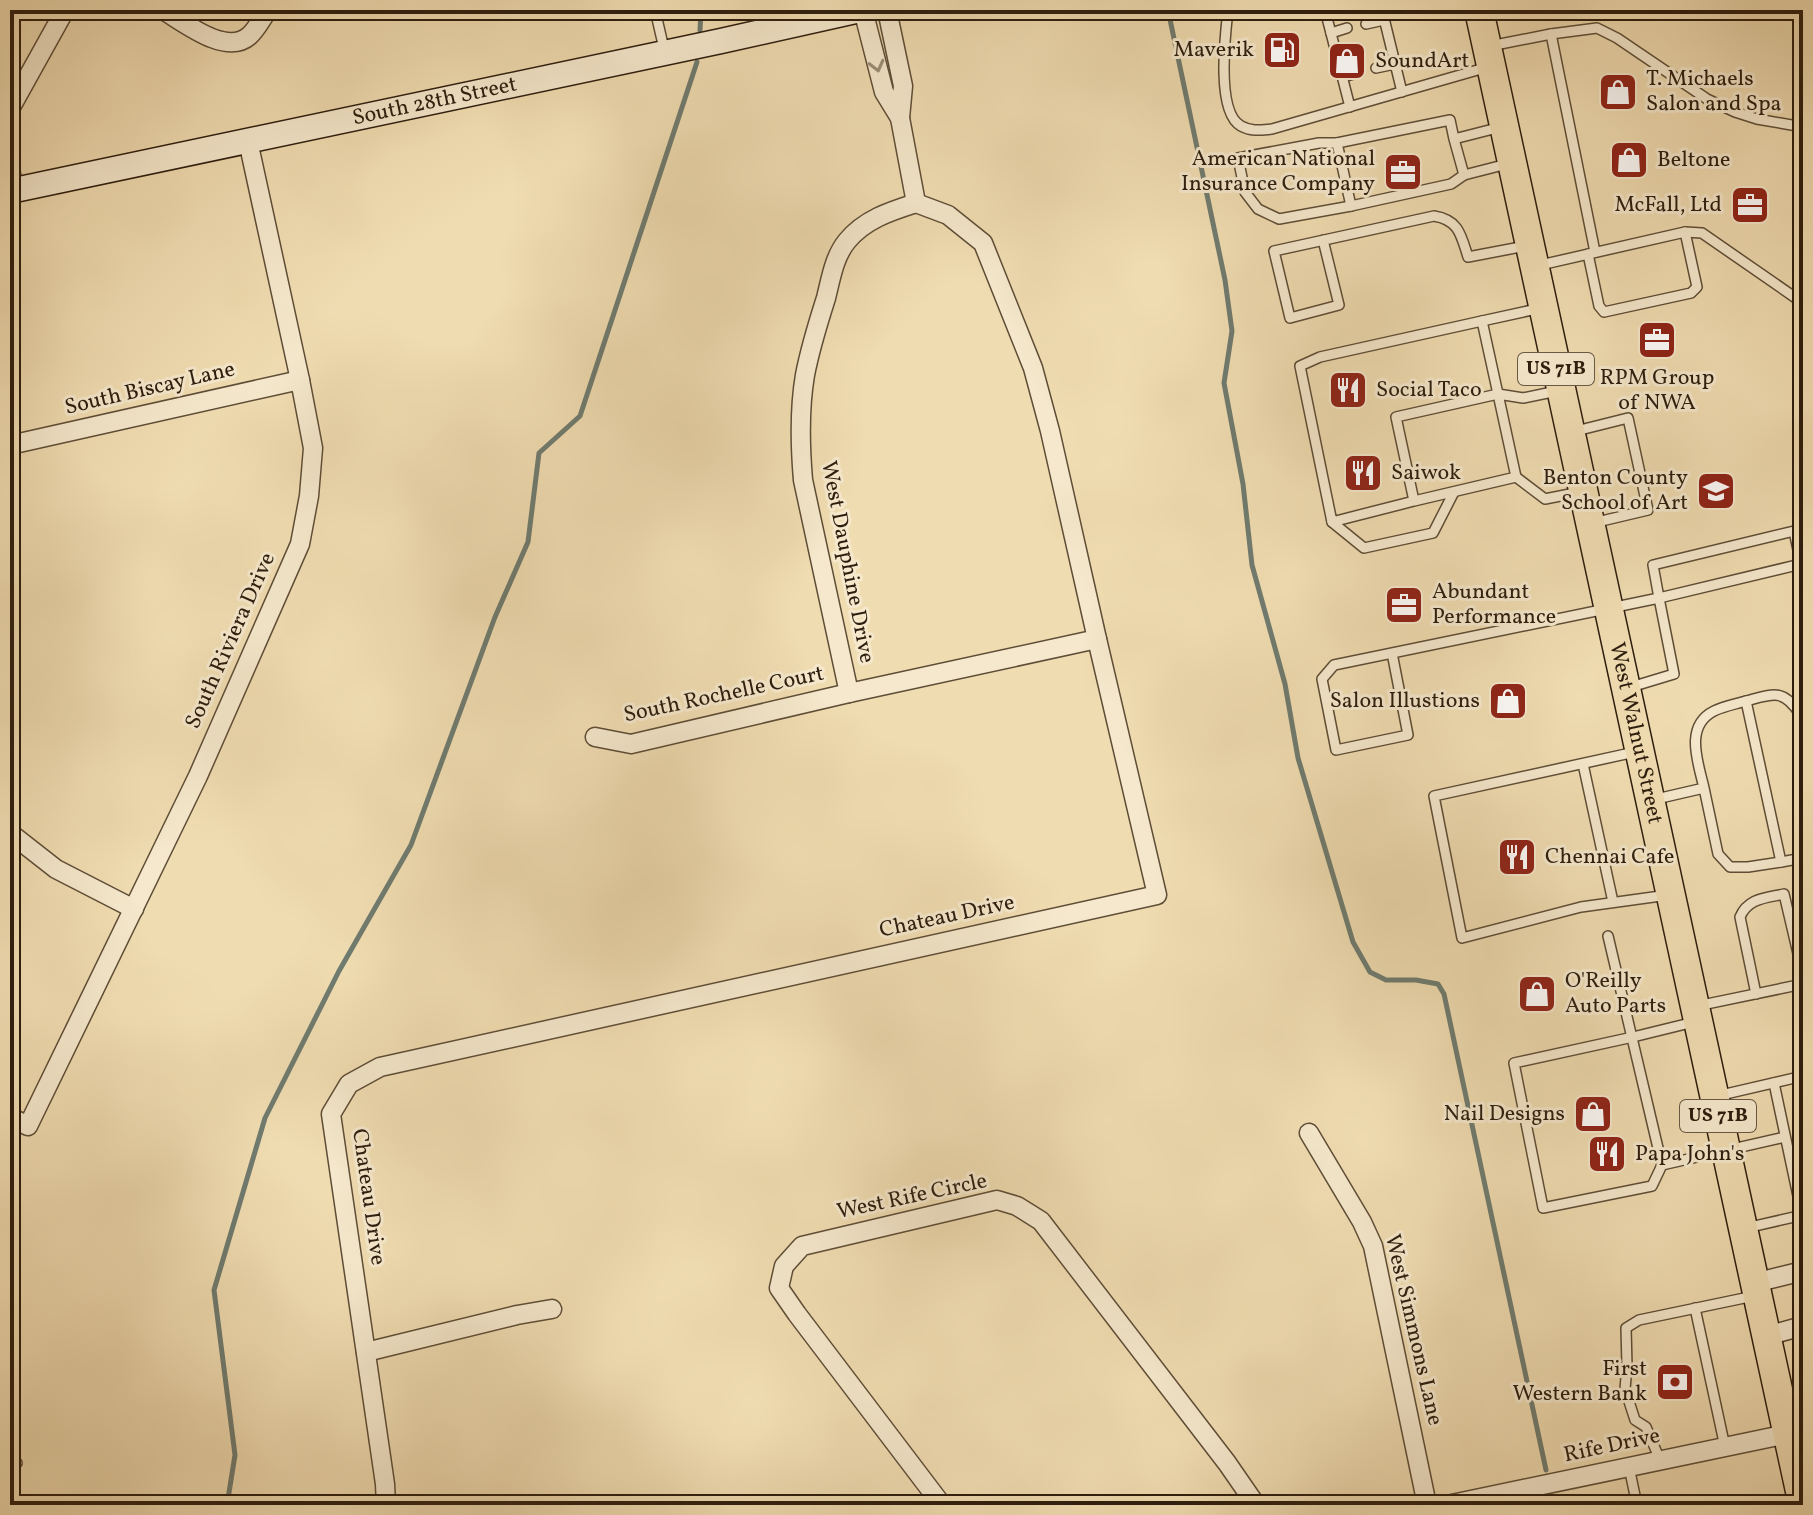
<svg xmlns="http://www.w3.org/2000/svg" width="1813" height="1515" viewBox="0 0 1813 1515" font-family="Vollkorn,serif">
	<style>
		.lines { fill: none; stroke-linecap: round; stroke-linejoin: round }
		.stream { stroke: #6f7b6f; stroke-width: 5 }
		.lane-casing { stroke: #5e4d37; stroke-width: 12 }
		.street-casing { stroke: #5e4d37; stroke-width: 21 }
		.secondary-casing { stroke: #2d1d0e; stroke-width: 27 }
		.primary-casing { stroke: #2d1d0e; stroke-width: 31 }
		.lane { stroke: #f5e8cc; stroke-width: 9 }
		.street { stroke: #f5e8cc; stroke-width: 18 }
		.secondary { stroke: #f5e8cc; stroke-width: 24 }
		.primary { stroke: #f0dcb1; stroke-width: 28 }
		.oneway { stroke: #9b8d76 }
		.labels { text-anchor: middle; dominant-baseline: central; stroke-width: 6; stroke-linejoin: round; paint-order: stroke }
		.shield { fill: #f5e8cc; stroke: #695a47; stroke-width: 2 }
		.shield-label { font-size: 20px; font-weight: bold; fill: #2d1d0e }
		.poi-label { font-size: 22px; fill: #2d1d0e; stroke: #f5e8cc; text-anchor: start }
		.street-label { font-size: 22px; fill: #2d1d0e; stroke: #f5e8cc }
	</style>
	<rect width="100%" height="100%" fill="#f0dcb1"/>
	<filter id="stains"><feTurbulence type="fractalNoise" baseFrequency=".0025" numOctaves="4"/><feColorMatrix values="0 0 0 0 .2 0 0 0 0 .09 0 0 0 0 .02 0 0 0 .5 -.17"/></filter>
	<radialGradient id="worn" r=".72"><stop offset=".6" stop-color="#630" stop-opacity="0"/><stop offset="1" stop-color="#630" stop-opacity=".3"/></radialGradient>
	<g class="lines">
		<g class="stream">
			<polyline points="1168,10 1225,280 1232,331 1224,383 1243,484 1252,565 1285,684 1298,758 1353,942 1370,972 1386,980 1416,980 1438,984 1444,994 1546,1470"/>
			<polyline points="700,30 701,10"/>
			<polyline points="1552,1497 1554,1505"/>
			<polyline points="227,1505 235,1455 214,1290 265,1118 339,971 411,845 495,617 528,542 539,453 580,416 697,62"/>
		</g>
		<g class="lane-casing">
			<g id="lane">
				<polyline points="655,10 665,53"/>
				<path d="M1228,10C1225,36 1216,112 1241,126C1252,132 1261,130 1272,129L1488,67"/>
				<polyline points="1325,10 1350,107"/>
				<polyline points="1382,10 1402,92"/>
				<polyline points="1366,24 1384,20"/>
				<polyline points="1331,33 1347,28"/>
				<polyline points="1551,34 1595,252"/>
				<polyline points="1490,46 1551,34 1597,28 1617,38 1707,99 1735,112 1757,119 1803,127"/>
				<polyline points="1376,68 1395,64"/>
				<polyline points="1343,77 1357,73"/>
				<polyline points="1454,139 1464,175 1451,184 1351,206 1337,143 1450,120 1454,139 1501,127"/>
				<polyline points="1337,143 1319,143 1238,158 1245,192 1258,209 1279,219 1351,206"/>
				<polyline points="1464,175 1511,163"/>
				<path d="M1323,240L1339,305L1290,318L1274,251L1434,216C1459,220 1461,235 1468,257L1526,246"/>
				<polyline points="1588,254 1599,306 1604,312 1691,293 1697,287 1685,232"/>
				<polyline points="1536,266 1685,232 1702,233 1803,303"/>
				<polyline points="1482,321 1541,308"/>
				<polyline points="1572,432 1628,418 1648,510 1593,523"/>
				<polyline points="1516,477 1545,499 1580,492"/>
				<polyline points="1414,501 1516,477 1498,394 1396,417 1414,501 1332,522 1300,366 1320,357 1482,321 1498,394 1523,398 1557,391"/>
				<polyline points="1332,522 1364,548 1433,533 1454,492"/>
				<polygon points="1794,531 1801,564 1659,598 1653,565"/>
				<polyline points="1392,653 1408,735 1336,750 1322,679 1334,665 1659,598 1674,674 1631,687"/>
				<path d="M1746,701C1773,694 1783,688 1800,714"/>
				<polyline points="1635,752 1434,796 1462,938 1581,907 1668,895"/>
				<polyline points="1583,764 1613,902"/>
				<path d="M1652,800L1704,788L1718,854L1730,867H1748L1781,862L1746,701C1736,704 1724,706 1714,711C1684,726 1698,762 1704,788"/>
				<polyline points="1781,862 1803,858"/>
				<polyline points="1608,936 1662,1165"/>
				<path d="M1756,994L1740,917C1748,898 1766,898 1784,894L1803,975"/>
				<polyline points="1697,1006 1803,984"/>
				<polyline points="1694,1022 1633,1037 1514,1063 1543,1208 1652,1186 1662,1165 1785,1137"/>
				<polyline points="1774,1083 1802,1215"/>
				<polyline points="1717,1096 1803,1076"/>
				<polyline points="1746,1228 1803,1215"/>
				<polyline points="1695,1308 1725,1447"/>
				<polyline points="1660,1460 1646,1427 1635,1420 1625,1389 1627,1366 1626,1328 1639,1320 1754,1296"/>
				<polyline points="10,1464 17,1463"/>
				<polyline points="1629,1467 1637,1505"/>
			</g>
		</g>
		<g class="street-casing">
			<g id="street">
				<path d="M163,10C185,23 226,56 249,36C257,29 262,18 268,10"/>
				<polyline points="863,10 884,92 900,118"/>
				<polyline points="10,109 65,10"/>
				<polyline points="10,169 14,191"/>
				<polyline points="10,445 300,380"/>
				<path d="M849,693L803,480C800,445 799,410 805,375C810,349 818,323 826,298C831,278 834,257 847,241C865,219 891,211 916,203"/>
				<polyline points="595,737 631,744 849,693 1097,639"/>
				<polyline points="10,833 56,869 134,909"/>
				<polyline points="10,1117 28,1126 198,776 300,544 309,496 313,448 300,380 248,141"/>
				<polyline points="1309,1133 1362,1222 1373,1246 1427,1505"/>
				<polyline points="1754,1283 1803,1271"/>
				<polyline points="1766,1336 1803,1326"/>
				<polyline points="366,1352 517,1315 552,1309"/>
				<polyline points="386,1505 385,1484 331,1114 349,1084 380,1067 1157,895 1097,639 1050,431 1033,368 983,243 948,215 916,203 900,118 903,86 887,10"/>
				<polyline points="942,1505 797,1314 779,1288 784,1266 802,1246 997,1200 1017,1206 1041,1221 1227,1463 1256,1505"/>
				<polyline points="1447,1505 1787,1434"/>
			</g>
		</g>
		<g class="secondary-casing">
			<g id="secondary">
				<path id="s1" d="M10,191L721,41L860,10"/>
			</g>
		</g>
		<g class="primary-casing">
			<g id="primary">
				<path id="s2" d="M1479,10L1803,1505"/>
			</g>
		</g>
		<use href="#lane" class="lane"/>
		<use href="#street" class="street"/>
		<use href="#secondary" class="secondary"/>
		<use href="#primary" class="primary"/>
	</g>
	<defs><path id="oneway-chevron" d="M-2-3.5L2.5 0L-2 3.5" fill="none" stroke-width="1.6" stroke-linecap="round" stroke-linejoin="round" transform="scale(2)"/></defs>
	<use class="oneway" href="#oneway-chevron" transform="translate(877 66) rotate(76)"/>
	<defs>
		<g id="fuel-square" transform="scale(2)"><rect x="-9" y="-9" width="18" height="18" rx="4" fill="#8f2418" stroke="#f5e8cc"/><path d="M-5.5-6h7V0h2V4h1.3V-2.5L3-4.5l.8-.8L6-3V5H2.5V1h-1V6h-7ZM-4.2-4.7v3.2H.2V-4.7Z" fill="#fff"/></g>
		<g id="shop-square" transform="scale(2)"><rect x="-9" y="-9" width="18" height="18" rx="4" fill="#8f2418" stroke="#f5e8cc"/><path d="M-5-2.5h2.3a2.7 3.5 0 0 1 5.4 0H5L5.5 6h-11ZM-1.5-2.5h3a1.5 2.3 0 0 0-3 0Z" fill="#fff"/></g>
		<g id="office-square" transform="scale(2)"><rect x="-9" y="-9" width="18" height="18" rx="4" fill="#8f2418" stroke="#f5e8cc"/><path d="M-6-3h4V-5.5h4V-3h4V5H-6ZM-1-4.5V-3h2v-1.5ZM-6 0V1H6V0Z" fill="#fff"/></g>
		<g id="restaurant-square" transform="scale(2)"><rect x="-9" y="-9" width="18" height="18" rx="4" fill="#8f2418" stroke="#f5e8cc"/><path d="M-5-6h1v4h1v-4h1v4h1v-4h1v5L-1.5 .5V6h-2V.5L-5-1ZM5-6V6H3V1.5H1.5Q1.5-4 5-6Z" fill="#fff"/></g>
		<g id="school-square" transform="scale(2)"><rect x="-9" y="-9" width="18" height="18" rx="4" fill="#8f2418" stroke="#f5e8cc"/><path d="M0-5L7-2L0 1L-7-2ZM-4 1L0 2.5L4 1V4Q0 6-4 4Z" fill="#fff"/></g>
		<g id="bank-square" transform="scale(2)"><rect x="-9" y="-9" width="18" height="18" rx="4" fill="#8f2418" stroke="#f5e8cc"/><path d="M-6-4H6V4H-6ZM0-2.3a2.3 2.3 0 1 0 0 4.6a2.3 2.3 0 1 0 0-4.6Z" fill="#fff"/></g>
	</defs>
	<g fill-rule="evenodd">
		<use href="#fuel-square" x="1282" y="50"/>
		<use href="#shop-square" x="1347" y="61"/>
		<use href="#shop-square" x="1618" y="92"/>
		<use href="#shop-square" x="1629" y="160"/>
		<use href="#office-square" x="1403" y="172"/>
		<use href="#office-square" x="1750" y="205"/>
		<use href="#office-square" x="1657" y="340"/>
		<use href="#restaurant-square" x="1348" y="390"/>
		<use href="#restaurant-square" x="1363" y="473"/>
		<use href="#school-square" x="1716" y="491"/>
		<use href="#office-square" x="1404" y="605"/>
		<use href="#shop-square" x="1508" y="701"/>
		<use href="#restaurant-square" x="1517" y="857"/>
		<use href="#shop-square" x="1537" y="994"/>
		<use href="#shop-square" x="1593" y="1114"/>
		<use href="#restaurant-square" x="1607" y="1154"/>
		<use href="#bank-square" x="1675" y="1382"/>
	</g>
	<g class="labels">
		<g class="shield">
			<rect x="1518" y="353" width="76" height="32" rx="6"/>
			<rect x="1680" y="1100" width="76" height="32" rx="6"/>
		</g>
		<g class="shield-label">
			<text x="1556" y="369">US 71B</text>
			<text x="1718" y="1116">US 71B</text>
		</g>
		<g class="poi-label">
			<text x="1254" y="50" text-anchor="end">Maverik</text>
			<text x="1375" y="61">SoundArt</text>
			<text x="1646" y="79">T. Michaels<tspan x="1646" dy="25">Salon and Spa</tspan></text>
			<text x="1375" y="159" text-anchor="end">American National<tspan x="1375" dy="25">Insurance Company</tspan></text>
			<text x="1657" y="160">Beltone</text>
			<text x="1722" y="205" text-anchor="end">McFall, Ltd</text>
			<text x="1657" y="378" text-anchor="middle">RPM Group<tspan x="1657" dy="25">of NWA</tspan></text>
			<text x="1376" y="390">Social Taco</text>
			<text x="1391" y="473">Saiwok</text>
			<text x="1688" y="478" text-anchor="end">Benton County<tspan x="1688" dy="25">School of Art</tspan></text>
			<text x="1432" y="592">Abundant<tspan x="1432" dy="25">Performance</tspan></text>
			<text x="1480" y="701" text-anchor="end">Salon Illustions</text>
			<text x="1545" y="857">Chennai Cafe</text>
			<text x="1565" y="981">O'Reilly<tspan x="1565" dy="25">Auto Parts</tspan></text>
			<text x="1565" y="1114" text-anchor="end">Nail Designs</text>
			<text x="1635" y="1154">Papa John's</text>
			<text x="1647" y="1369" text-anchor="end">First<tspan x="1647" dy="25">Western Bank</tspan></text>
		</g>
		<g class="street-label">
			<text stroke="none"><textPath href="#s1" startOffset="434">South 28th Street</textPath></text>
			<text transform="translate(150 389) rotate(-13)">South Biscay Lane</text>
			<text transform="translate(847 562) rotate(79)">West Dauphine Drive</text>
			<text transform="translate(231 641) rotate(-66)">South Riviera Drive</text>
			<text transform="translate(724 695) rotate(-12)">South Rochelle Court</text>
			<text stroke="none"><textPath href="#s2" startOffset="740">West Walnut Street</textPath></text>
			<text transform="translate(947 917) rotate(-12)">Chateau Drive</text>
			<text transform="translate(368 1197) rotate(82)">Chateau Drive</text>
			<text transform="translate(912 1197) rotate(-12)">West Rife Circle</text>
			<text transform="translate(1413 1330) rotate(77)">West Simmons Lane</text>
			<text transform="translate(1612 1446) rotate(-12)">Rife Drive</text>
		</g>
	</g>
	<rect width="1813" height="1515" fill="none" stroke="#f0dcb1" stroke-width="40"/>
	<rect x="12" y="12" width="1789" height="1491" fill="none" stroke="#2d1d0e" stroke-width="4"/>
	<rect x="20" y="20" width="1773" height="1475" fill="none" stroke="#2d1d0e" stroke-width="2"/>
	<rect width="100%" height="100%" filter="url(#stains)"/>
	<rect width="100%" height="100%" fill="url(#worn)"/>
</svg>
